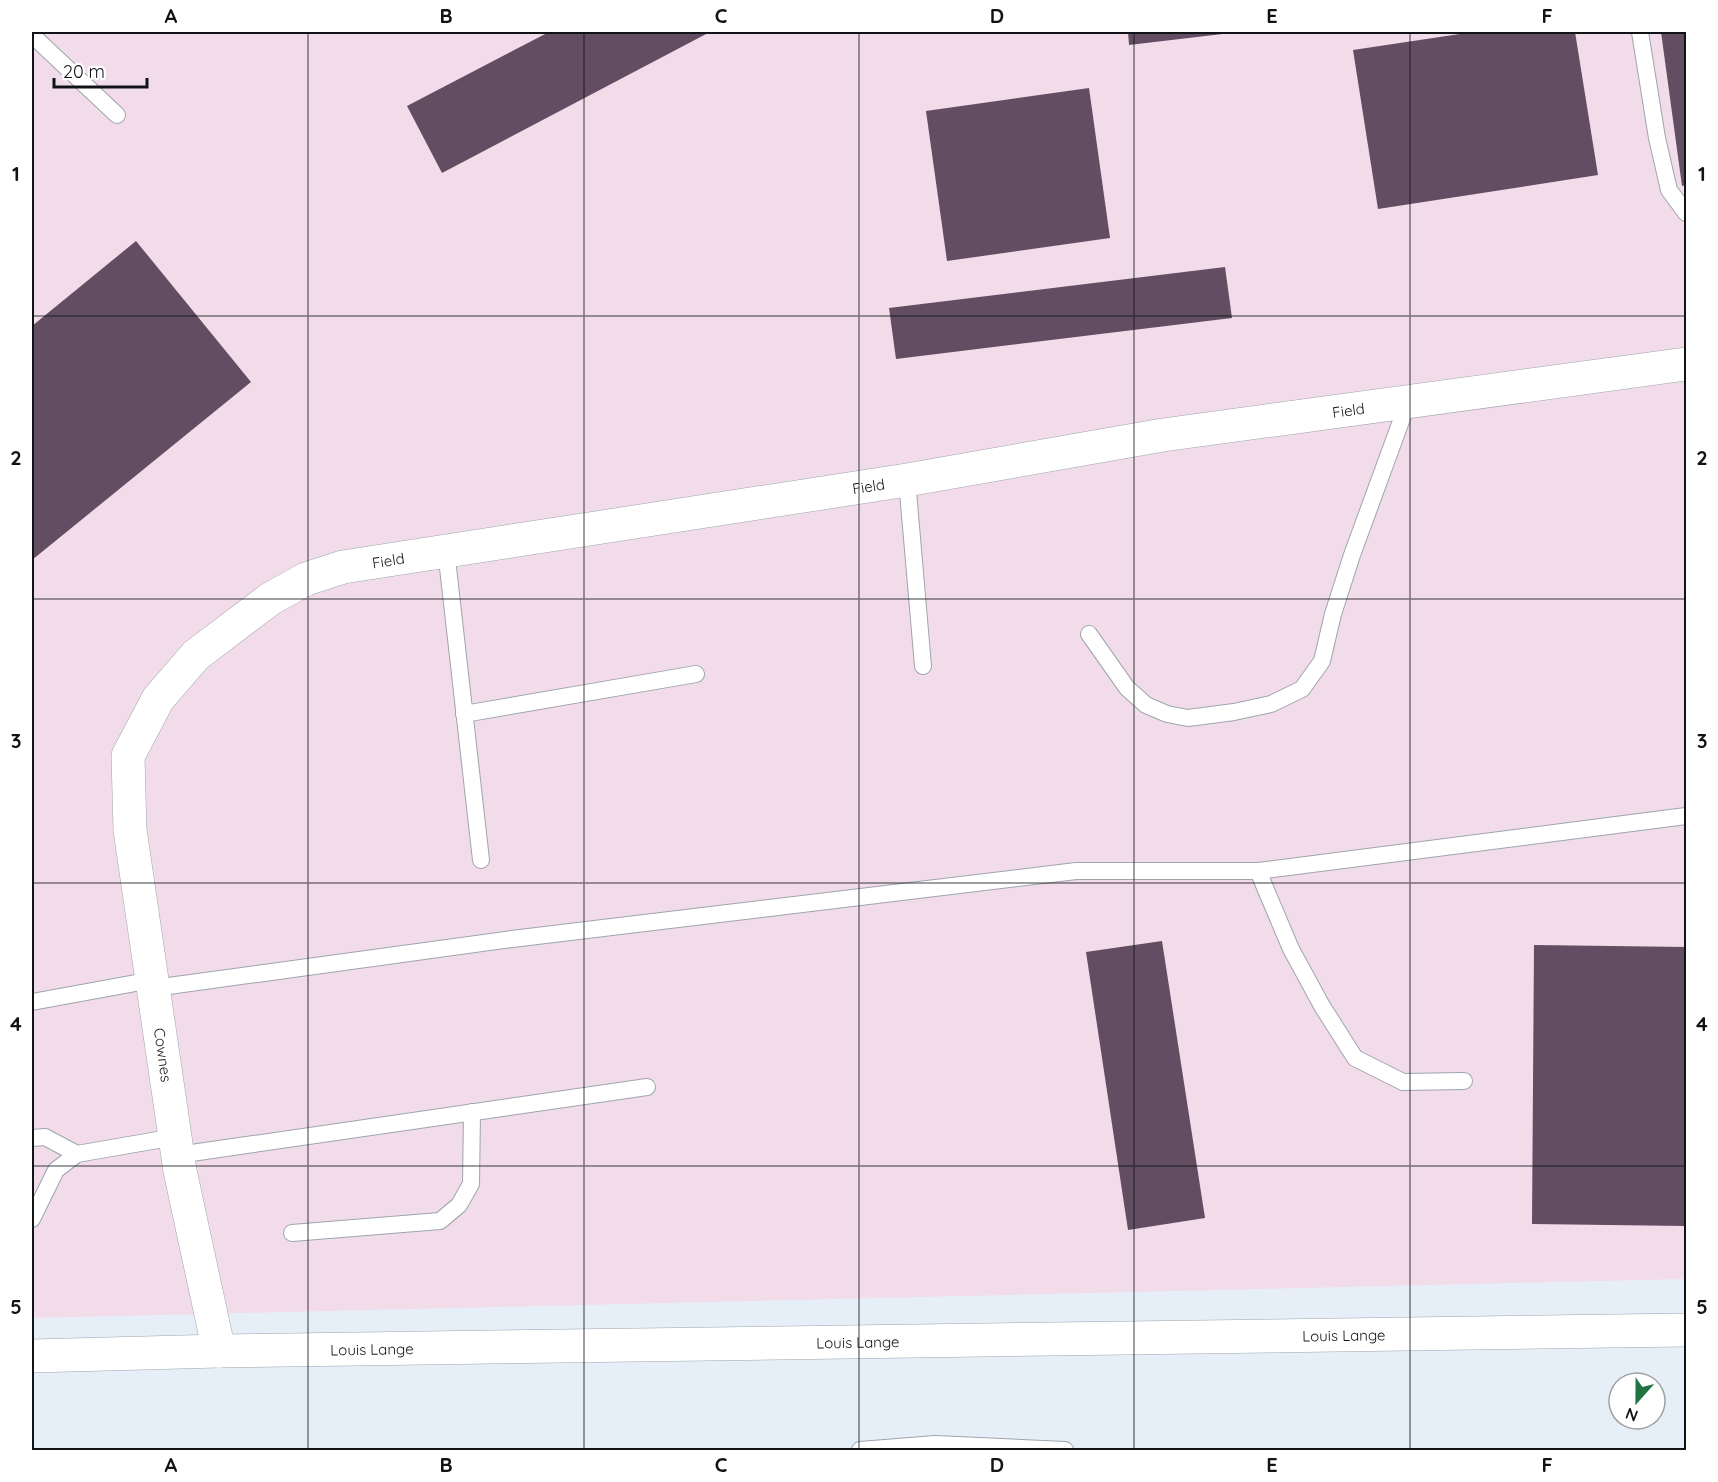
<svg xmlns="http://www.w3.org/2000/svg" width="1718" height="1482" viewBox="0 0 1718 1482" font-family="Quicksand,sans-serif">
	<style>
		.industrial { fill: #f2dcea }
		.building { fill: #624d62 }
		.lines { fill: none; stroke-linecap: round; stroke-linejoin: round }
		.lane-casing { stroke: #9da5ad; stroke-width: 18 }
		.street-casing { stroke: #9da5ad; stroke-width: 34 }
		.lane { stroke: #fff; stroke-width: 16 }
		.street { stroke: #fff; stroke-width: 33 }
		.grid { fill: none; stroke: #111417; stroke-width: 1.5; stroke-opacity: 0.55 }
		.labels { text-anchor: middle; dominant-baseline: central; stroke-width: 6; stroke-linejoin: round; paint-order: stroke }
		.street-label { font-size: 15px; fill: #111417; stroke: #fff }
		.neatline { fill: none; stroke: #111417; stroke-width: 2 }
		.grid-label { font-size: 20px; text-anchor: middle; font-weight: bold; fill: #111417 }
	</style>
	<rect width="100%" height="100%" fill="#e6eff8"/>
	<polygon class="industrial" points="32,32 1686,32 1686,1279 32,1318"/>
	<g class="building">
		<polygon points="549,32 708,33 442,173 407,106"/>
		<polygon points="1128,32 1231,32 1231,33 1129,45"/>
		<polygon points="1473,32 1575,32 1598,175 1378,209 1353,50"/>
		<polygon points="1661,32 1686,32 1686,185 1682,186"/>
		<polygon points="1089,88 1110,238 947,261 926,111"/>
		<polygon points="136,241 251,382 32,560 32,326"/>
		<polygon points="1225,267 1232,318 896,359 889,308"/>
		<polygon points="1162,941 1205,1218 1128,1230 1086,952"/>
		<polygon points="1534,945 1686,947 1686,1226 1532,1224"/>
	</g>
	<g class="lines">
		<g class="lane-casing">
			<g id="lane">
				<polyline points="1640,32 1657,138 1669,190 1686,213"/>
				<polyline points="32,35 117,115"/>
				<polyline points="907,480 923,666"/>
				<polyline points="446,550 481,860"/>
				<polyline points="1089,634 1127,688 1146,705 1167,714 1188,718 1234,712 1271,704 1302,689 1322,661 1333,614 1352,555 1408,402"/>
				<polyline points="464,714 696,674"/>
				<polyline points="1258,871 1291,949 1322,1006 1355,1058 1403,1082 1464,1081"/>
				<polyline points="154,988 512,939 1076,871 1258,871 1686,816"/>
				<polyline points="32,1002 152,980"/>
				<polyline points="32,1138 45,1137 77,1154"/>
				<polyline points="178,1155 647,1087"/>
				<polyline points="32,1219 56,1170 77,1154 175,1137"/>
				<polyline points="292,1233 440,1221 459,1205 471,1184 472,1112"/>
				<polyline points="860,1450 935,1444 1065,1450"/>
			</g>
		</g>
		<g class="street-casing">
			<g id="street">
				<path id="s1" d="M219,1351L180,1171L130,830L128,756L158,699L196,655L270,599L306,579L343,567L907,480L1163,435L1686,364"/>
				<path id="s2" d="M32,1356L219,1351L1686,1330"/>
			</g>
		</g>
		<use href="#lane" class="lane"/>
		<use href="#street" class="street"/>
	</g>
	<path class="grid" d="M308,32V1450M584,32V1450M859,32V1450M1134,32V1450M1410,32V1450M32,316H1686M32,599H1686M32,883H1686M32,1166H1686"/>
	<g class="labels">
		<g class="street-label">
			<text stroke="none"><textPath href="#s1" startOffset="1916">Field</textPath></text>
			<text stroke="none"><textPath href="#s1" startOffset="1430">Field</textPath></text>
			<text stroke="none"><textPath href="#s1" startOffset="944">Field</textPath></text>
			<text transform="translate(163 1055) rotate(82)">Cownes</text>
			<text stroke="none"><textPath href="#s2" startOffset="1312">Louis Lange</textPath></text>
			<text stroke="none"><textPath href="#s2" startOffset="826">Louis Lange</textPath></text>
			<text stroke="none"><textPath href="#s2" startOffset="340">Louis Lange</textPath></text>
		</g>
	</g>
	<rect width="1718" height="1482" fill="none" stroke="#ffffff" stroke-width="66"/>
	<g transform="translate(1637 1401) rotate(201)"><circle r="28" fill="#ffffff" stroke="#a0a1a2" stroke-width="1.5"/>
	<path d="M0-4.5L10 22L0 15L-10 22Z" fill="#217344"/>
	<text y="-9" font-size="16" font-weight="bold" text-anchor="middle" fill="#111417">N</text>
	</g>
	<path d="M54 78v9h93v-9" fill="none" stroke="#111417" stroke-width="3"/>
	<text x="63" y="78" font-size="18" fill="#111417" stroke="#ffffff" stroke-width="4.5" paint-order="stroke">20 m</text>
	<rect x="33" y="33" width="1652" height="1416" class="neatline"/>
	<g class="grid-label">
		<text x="171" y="23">A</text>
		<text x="446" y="23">B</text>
		<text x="721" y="23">C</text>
		<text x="997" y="23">D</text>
		<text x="1272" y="23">E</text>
		<text x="1547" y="23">F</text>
		<text x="16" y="181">1</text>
		<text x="1702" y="181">1</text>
		<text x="16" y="465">2</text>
		<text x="1702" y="465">2</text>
		<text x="16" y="748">3</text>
		<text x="1702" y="748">3</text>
		<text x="16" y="1031">4</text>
		<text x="1702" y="1031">4</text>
		<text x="16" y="1314">5</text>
		<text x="1702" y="1314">5</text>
		<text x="171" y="1472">A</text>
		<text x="446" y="1472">B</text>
		<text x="721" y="1472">C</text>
		<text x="997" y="1472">D</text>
		<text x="1272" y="1472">E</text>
		<text x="1547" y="1472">F</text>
	</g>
</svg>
